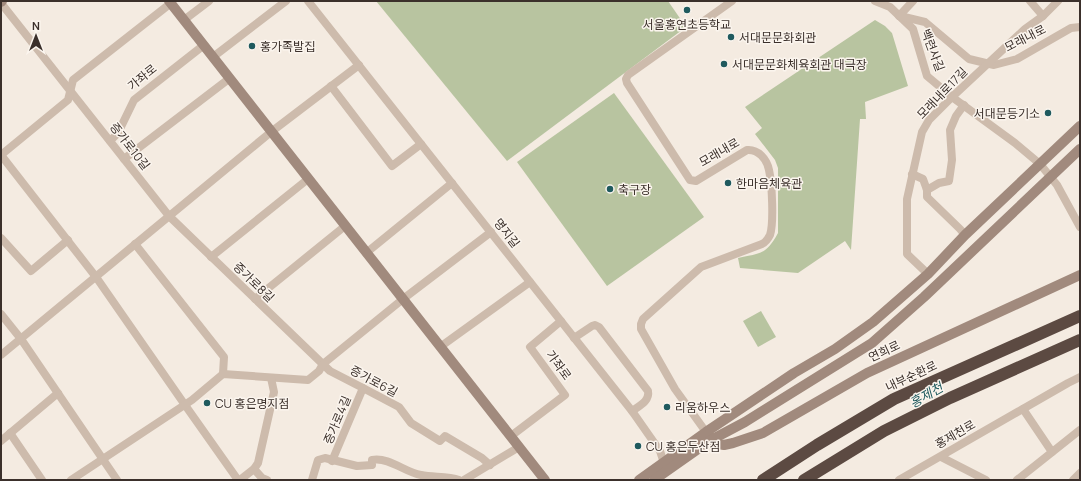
<svg xmlns="http://www.w3.org/2000/svg" width="1081" height="481" viewBox="0 0 1081 481" font-family="Manrope,'Noto Sans KR',sans-serif">
	<style>
		.green { fill: #b8c4a0 }
		.pier { fill: #f4ebe1 }
		.lines { fill: none; stroke-linecap: round; stroke-linejoin: round }
		.street { stroke: #cdbbac; stroke-width: 8 }
		.secondary { stroke: #a18a7d; stroke-width: 10 }
		.highway { stroke: #5c4a42; stroke-width: 12 }
		.poi-dot { fill: #1f5a5e; stroke: #fbf5ee; stroke-width: 1.5 }
		.labels { text-anchor: middle; dominant-baseline: central; stroke-width: 3; stroke-linejoin: round; paint-order: stroke }
		.poi-label { font-size: 12px; fill: #3b302b; stroke: #fbf5ee; text-anchor: start }
		.street-label { font-size: 12px; fill: #3b302b; stroke: #fbf5ee }
		.water-label { font-size: 13px; font-style: italic; fill: #1f5a5e; stroke: #fbf5ee }
	</style>
	<rect width="100%" height="100%" fill="#f4ebe1"/>
	<g class="green">
		<polygon points="376,1 668,1 686,27 507,161"/>
		<path d="M875,20L885,26L892,33L908,86L865,102L866,119H860L851,250L845,241L798,273L740,268L738,258C761,253 766,255 778,233V168L775,160L755,134L762,128L745,107Z"/>
		<polygon points="614,93 704,217 607,286 517,162"/>
		<polygon points="761,311 776,337 758,347 743,321"/>
	</g>
	<polygon class="pier" points="1080,309 1080,353 1004,385 895,438 825,480 752,480 837,427 900,392 974,355"/>
	<g class="lines">
		<g class="street">
			<polyline points="308,1 632,411 660,451 664,463"/>
			<polyline points="875,1 890,7 913,29 927,76 952,97 1015,143 1040,164 1057,185 1080,227"/>
			<polyline points="1030,1 1043,16"/>
			<polyline points="1,3 169,216 330,371 363,388 399,407 411,423 440,441 445,436 482,458 490,465"/>
			<polyline points="899,16 913,1"/>
			<polyline points="900,16 925,22 969,59 994,65 1017,59 1071,28 1080,27"/>
			<polyline points="184,20 209,1"/>
			<polyline points="213,57 286,1"/>
			<polyline points="331,86 392,166 421,144"/>
			<polyline points="110,141 118,133 134,100 204,45"/>
			<polyline points="1,155 96,277 185,405 238,480"/>
			<polyline points="1,155 68,100 73,80 171,3"/>
			<polyline points="124,159 230,78"/>
			<polyline points="912,174 923,179 927,190 927,197 960,229 965,235"/>
			<polyline points="927,190 939,183 949,181 952,160 950,130 956,116 964,105"/>
			<polyline points="1,238 31,271 68,240"/>
			<polyline points="135,244 224,357 223,374"/>
			<polyline points="366,253 452,183"/>
			<polyline points="211,257 308,179"/>
			<polyline points="928,274 907,254 907,199 922,132 929,120 952,97 1025,29 1043,16 1058,1"/>
			<polyline points="255,299 345,226"/>
			<polyline points="1,314 21,339 117,480"/>
			<path d="M574,338L592,326L595,325L599,327L648,391C650,401 639,406 632,411"/>
			<polyline points="440,347 530,282"/>
			<polyline points="1,355 271,132 359,65"/>
			<polyline points="1023,409 1052,452"/>
			<path d="M706,432L675,389L641,329V324L643,319L701,267L762,244C766,242 768,239 770,235C774,223 772,183 769,170C767,159 758,149 747,150L696,181L690,180L627,83L626,79L628,75L732,1"/>
			<polyline points="10,433 42,480"/>
			<polyline points="511,436 565,395 530,347 561,321"/>
			<polyline points="1,441 58,393"/>
			<polyline points="941,457 986,480"/>
			<polyline points="332,461 363,388"/>
			<polyline points="254,469 262,478 267,480"/>
			<polyline points="71,480 192,400 223,374 308,380 319,371 323,364 403,299 491,232"/>
			<polyline points="240,480 254,469 258,463 274,392 271,378"/>
			<path d="M312,480L318,460L325,458L357,466L372,465V460C390,457 404,472 421,475C433,478 447,475 459,480"/>
			<polyline points="464,480 519,447"/>
			<polyline points="899,480 1068,383 1080,377"/>
			<polyline points="1017,480 1080,430"/>
			<polyline points="1073,480 1080,473"/>
		</g>
		<g class="secondary">
			<polyline points="169,1 545,480"/>
			<polyline points="1,2 2,1"/>
			<polyline points="709,436 718,444 724,445 733,443 763,433 867,373 1080,275"/>
			<polyline points="639,480 706,432 794,373 835,349 873,322 928,274 965,235 1080,126"/>
			<polyline points="654,480 711,440 745,422 872,343 924,297 1080,149"/>
		</g>
		<g class="highway">
			<polyline points="763,480 817,445 894,399 1080,316"/>
			<polyline points="804,480 884,431 950,398 1080,340"/>
		</g>
	</g>
	<g class="poi-dot">
		<circle cx="687" cy="10" r="4"/>
		<circle cx="731" cy="37" r="4"/>
		<circle cx="252" cy="46" r="4"/>
		<circle cx="724" cy="64" r="4"/>
		<circle cx="1048" cy="113" r="4"/>
		<circle cx="728" cy="183" r="4"/>
		<circle cx="610" cy="189" r="4"/>
		<circle cx="207" cy="403" r="4"/>
		<circle cx="667" cy="407" r="4"/>
		<circle cx="638" cy="446" r="4"/>
	</g>
	<g class="labels">
		<g class="poi-label">
			<text x="687" y="24" text-anchor="middle">서울홍연초등학교</text>
			<text x="739" y="37">서대문문화회관</text>
			<text x="260" y="46">홍가족발집</text>
			<text x="732" y="64">서대문문화체육회관 대극장</text>
			<text x="1040" y="113" text-anchor="end">서대문등기소</text>
			<text x="736" y="183">한마음체육관</text>
			<text x="618" y="189">축구장</text>
			<text x="215" y="403">CU 홍은명지점</text>
			<text x="675" y="407">리움하우스</text>
			<text x="646" y="446">CU 홍은두산점</text>
		</g>
		<g class="street-label">
			<text transform="translate(1025 38) rotate(-27)">모래내로</text>
			<text transform="translate(933 50) rotate(69)">백련사길</text>
			<text transform="translate(142 77) rotate(-39)">가좌로</text>
			<text transform="translate(942 93) rotate(-46)">모래내로17길</text>
			<text transform="translate(130 146) rotate(52)">증가로10길</text>
			<text transform="translate(719 152) rotate(-30)">모래내로</text>
			<text transform="translate(507 233) rotate(52)">명지길</text>
			<text transform="translate(254 282) rotate(44)">증가로8길</text>
			<text transform="translate(884 351) rotate(-25)">연희로</text>
			<text transform="translate(559 365) rotate(54)">가좌로</text>
			<text transform="translate(911 376) rotate(-25)">내부순환로</text>
			<text transform="translate(374 381) rotate(28)">증가로6길</text>
			<text transform="translate(337 420) rotate(-67)">증가로4길</text>
			<text transform="translate(955 434) rotate(-30)">홍제천로</text>
		</g>
		<g class="water-label">
			<text transform="translate(926 395) rotate(-30)">홍제천</text>
		</g>
	</g>
	<rect width="1081" height="481" fill="none" stroke="#3b302b" stroke-width="4"/>
	<g transform="translate(36 36)" stroke="#fbf5ee" stroke-width="3" paint-order="stroke">
	<path d="M0-3L7 15L0 10L-7 15Z" fill="#3b302b"/>
	<text y="-6" font-size="11" font-weight="bold" text-anchor="middle" fill="#3b302b">N</text>
	</g>
</svg>
